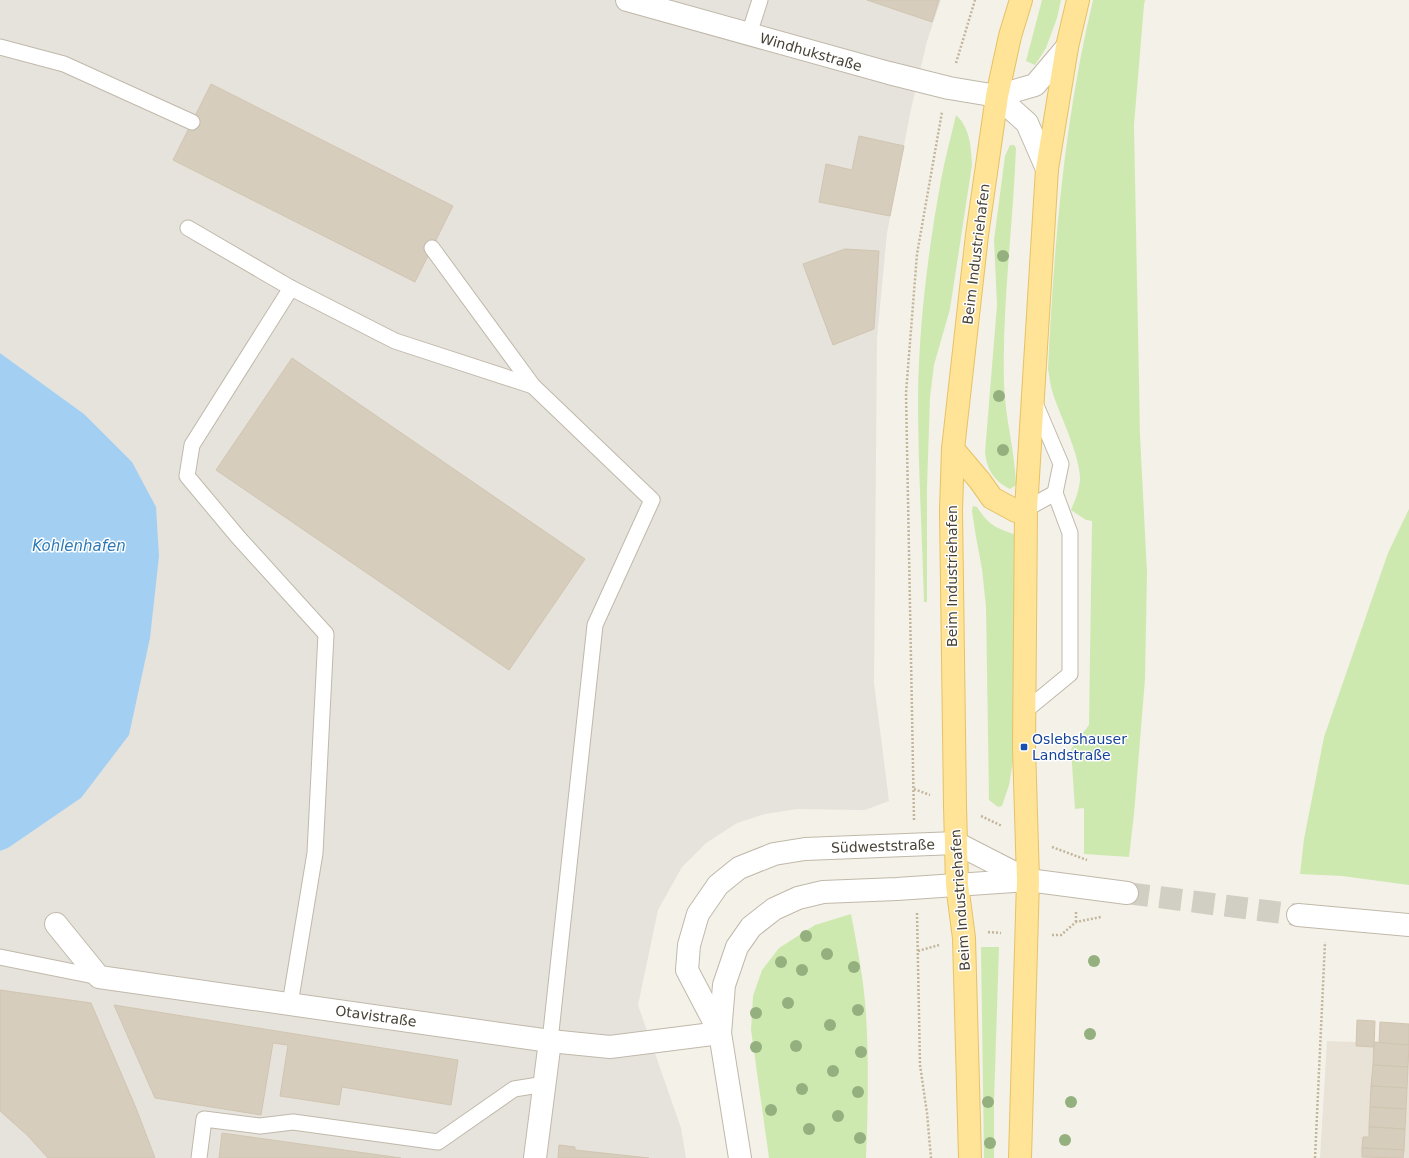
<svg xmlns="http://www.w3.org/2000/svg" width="1409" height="1158" viewBox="0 0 1409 1158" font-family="'DejaVu Sans',sans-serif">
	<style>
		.residential { fill: #e8e3d6 }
		.industrial { fill: #e6e2dc }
		.green { fill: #cee9b0 }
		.water { fill: #a3d0f2 }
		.building { fill: #d6cdbd; stroke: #d1c5b0 }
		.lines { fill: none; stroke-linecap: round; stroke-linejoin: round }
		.minor-tunnel { stroke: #d1cec4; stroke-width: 22; stroke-dasharray: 22 11; stroke-linecap: butt }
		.service-casing { stroke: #c0b9aa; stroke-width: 17 }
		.minor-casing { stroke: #c0b9aa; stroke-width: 24 }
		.tertiary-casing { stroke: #c0b9aa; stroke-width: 24 }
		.primary-casing { stroke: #e6c264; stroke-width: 24 }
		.path { stroke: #c2b59b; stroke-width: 2.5; stroke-dasharray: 2 2; stroke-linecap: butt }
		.service { stroke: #fff; stroke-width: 15 }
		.minor { stroke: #fff; stroke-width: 22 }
		.tertiary { stroke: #fff; stroke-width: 22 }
		.primary { stroke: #ffe396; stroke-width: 22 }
		.tree { fill: #94b07e }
		.transit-dot { fill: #1a4fb4; stroke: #fff; stroke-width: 1.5 }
		.labels { text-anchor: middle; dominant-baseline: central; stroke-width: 3; stroke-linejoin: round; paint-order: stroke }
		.street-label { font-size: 14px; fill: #474136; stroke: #fff }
		.transit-label { font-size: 14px; fill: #164399; stroke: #fff; text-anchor: start }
		.water-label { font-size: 15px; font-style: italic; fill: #2d79b6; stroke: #fff }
	</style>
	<rect width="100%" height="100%" fill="#f4f1e8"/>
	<polygon class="residential" points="1327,1041 1409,1044 1409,1158 1320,1158"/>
	<polygon class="industrial" points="0,0 941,0 927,41 911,109 887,233 877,338 874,683 889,801 865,810 797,809 765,814 737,823 706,843 682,867 658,910 638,1005 681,1128 686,1158 0,1158 0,851 8,848 81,798 84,414 0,353"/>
	<g class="green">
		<polygon points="1042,0 1061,0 1057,18 1046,48 1035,65 1026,61"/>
		<path d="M1093,0H1145L1144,5L1134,125L1140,435L1147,573L1145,679L1134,814L1129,857L1084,854V808L1075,809L1071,749L1089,725L1092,521L1086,520L1071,510C1075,501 1079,491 1080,480C1081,459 1062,419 1054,397L1051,387L1048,369C1054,245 1064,121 1093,0Z"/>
		<path d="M956,115C970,128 971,146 972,165L950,309L934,365L930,397L927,488V602H924C922,533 918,465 918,396C919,324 928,251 941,180C945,158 951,137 956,115Z"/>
		<path d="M1010,145H1014L1016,148C1013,226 1002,305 1004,383C1005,418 1015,451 1016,485L1010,489C994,481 987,470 985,452L997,305L994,240L1005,156Z"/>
		<path d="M973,506L977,507C988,524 995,528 1014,534V755L1009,785L1002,806L998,807L989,800L986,607L982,569L976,537L972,511Z"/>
		<polygon points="1409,509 1409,885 1342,876 1300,874 1304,839 1324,737 1388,553"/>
		<path d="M851,914C857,946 864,980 866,1014C869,1062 868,1110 866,1158H769L751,1030L753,996L762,970L779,948L815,925Z"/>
		<polygon points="981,947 999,947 994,1102 994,1158 984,1158"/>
	</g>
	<polygon class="water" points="0,353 84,414 132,462 156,507 159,556 150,638 129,735 81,798 8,848 0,851"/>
	<g class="building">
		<polygon points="867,0 939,0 932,22"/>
		<polygon points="211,84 453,206 415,282 173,160"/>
		<polygon points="859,136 904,146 890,216 819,202 826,164 852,170"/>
		<polygon points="845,249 879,251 874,329 833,345 803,264"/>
		<polygon points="292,358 585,559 509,670 216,470"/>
		<polygon points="0,990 91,1003 136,1108 155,1158 48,1158 27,1135 0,1111"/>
		<polygon points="114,1005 458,1060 451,1105 342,1087 339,1105 280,1096 288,1045 273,1043 261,1115 155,1098"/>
		<polygon points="1357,1020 1375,1021 1374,1047 1356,1046"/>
		<polygon points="1380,1022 1409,1024 1409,1045 1379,1043"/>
		<polygon points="1374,1042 1409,1045 1408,1067 1373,1065"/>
		<polygon points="1373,1065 1408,1067 1407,1088 1371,1086"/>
		<polygon points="1371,1086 1407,1088 1406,1109 1370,1107"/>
		<polygon points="1370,1107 1406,1109 1405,1129 1369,1127"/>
		<polygon points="1369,1127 1405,1129 1404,1150 1362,1148 1363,1137 1369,1137"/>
		<polygon points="222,1133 401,1158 219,1158"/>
		<polygon points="559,1145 575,1147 575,1150 649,1158 558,1158"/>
		<polygon points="1362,1148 1404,1150 1403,1158 1362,1157"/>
	</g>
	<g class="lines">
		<polyline class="minor-tunnel" points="1127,893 1298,915"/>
		<g class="service-casing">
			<g id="service">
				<polyline points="749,34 760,0"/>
				<polyline points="0,47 64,64 192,122"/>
				<polyline points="188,228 291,288 395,341 533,386 652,500 595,625 550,1041"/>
				<polyline points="432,248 533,386"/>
				<polyline points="1026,509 1055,493 1061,464 1035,403"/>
				<polyline points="1025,711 1070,674 1070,533 1055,493"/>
				<polyline points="0,957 99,977"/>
				<polyline points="290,1004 315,853 326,634 238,537 187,476 192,445 291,288"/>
				<polyline points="199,1158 204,1119 260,1126 293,1122 438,1142 514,1089 545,1084"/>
			</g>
		</g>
		<g class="minor-casing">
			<g id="minor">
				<polyline points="627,0 889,73 949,88 997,96 1035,85 1067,47"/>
				<polyline points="997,96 1027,123 1047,169"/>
				<polyline points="1028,880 1127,893"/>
				<polyline points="1298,915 1409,925"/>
				<polyline points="56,924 99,977 550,1041 610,1047 720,1033"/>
				<polyline points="535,1158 550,1041"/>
			</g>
		</g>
		<g class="tertiary-casing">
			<g id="tertiary">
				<polyline points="720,1033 687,970 689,945 698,914 718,885 739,868 774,854 805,849 956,843 1028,880"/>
				<polyline points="740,1158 720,1033 724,985 737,947 751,927 774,909 798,898 823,892 897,889 1028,880"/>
			</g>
		</g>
		<g class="primary-casing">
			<g id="primary">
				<polyline points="953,449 980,481 992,498 1016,511 1026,509"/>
				<polyline points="970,1158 964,938 957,885 955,805 951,510 953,449 977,235 997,96 1010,36 1021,0"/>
				<polyline points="1020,1158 1028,880 1024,747 1026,509 1047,169 1067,47 1078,0"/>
			</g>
		</g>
		<g class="path">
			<polyline points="956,63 975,0"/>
			<polyline points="914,789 930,795"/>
			<polyline points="981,816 1002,826"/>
			<polyline points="914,820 906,393 917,254 942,112"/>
			<polyline points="1052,847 1087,860"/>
			<polyline points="1076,912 1076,922"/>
			<polyline points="917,913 920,1065 927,1113 931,1158"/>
			<polyline points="988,932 1001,933"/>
			<polyline points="1052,935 1061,935 1076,922 1101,917"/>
			<polyline points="918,951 939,945"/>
			<polyline points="1315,1158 1325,942"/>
		</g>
		<use href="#service" class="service"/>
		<use href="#minor" class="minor"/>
		<use href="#tertiary" class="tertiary"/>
		<use href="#primary" class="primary"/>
	</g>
	<g class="tree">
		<circle cx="1003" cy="256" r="6"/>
		<circle cx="999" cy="396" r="6"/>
		<circle cx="1003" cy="450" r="6"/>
		<circle cx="806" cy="936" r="6"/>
		<circle cx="827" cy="954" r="6"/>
		<circle cx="1094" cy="961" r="6"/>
		<circle cx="781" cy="962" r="6"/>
		<circle cx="854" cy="967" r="6"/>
		<circle cx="802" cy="970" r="6"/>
		<circle cx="788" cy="1003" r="6"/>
		<circle cx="858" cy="1010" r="6"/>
		<circle cx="756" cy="1013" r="6"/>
		<circle cx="830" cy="1025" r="6"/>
		<circle cx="1090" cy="1034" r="6"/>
		<circle cx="796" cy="1046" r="6"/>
		<circle cx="756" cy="1047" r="6"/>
		<circle cx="861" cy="1052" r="6"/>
		<circle cx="833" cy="1071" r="6"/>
		<circle cx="802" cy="1089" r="6"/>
		<circle cx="858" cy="1092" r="6"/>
		<circle cx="988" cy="1102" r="6"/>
		<circle cx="1071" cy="1102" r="6"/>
		<circle cx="771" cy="1110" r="6"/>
		<circle cx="838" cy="1116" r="6"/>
		<circle cx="809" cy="1129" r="6"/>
		<circle cx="860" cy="1138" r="6"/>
		<circle cx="1065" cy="1140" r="6"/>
		<circle cx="990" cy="1143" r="6"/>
	</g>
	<rect class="transit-dot" x="1020" y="743" width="8" height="8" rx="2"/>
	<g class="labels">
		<g class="street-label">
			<text transform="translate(811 52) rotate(16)">Windhukstraße</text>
			<text transform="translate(976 254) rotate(-83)">Beim Industriehafen</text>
			<text transform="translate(952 576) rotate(-90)">Beim Industriehafen</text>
			<text transform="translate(883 846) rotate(-2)">Südweststraße</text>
			<text transform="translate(960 900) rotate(-94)">Beim Industriehafen</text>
			<text transform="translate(376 1016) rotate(8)">Otavistraße</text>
		</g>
		<g class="transit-label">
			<text x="1032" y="739">Oslebshauser<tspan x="1032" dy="16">Landstraße</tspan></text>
		</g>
		<g class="water-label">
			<text x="79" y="546">Kohlenhafen</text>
		</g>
	</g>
</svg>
